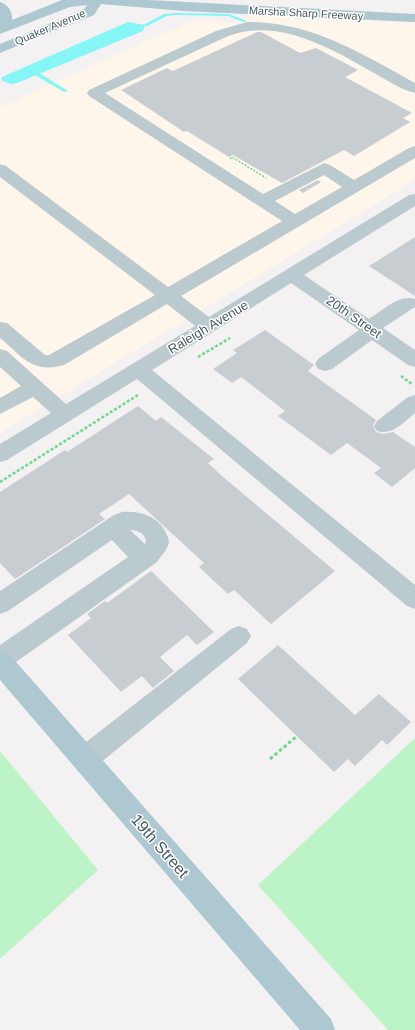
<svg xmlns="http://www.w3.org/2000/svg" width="415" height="1030" viewBox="0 0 415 1030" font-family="Arial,sans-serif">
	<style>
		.commercial { fill: #fef5eb }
		.green { fill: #bcf4c7 }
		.water { fill: #85f5f6 }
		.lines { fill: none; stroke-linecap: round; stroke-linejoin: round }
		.stream { fill: #85f5f6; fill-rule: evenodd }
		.building { fill: #c8cdd2 }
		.path-far2 { stroke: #70d790; stroke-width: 1.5; stroke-dasharray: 2 1.5; stroke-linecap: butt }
		.path-far1 { stroke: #70d790; stroke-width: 2.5; stroke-dasharray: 3 2; stroke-linecap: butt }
		.path { stroke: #70d790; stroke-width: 3; stroke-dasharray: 3.5 2.5; stroke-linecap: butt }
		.minor { fill: #bbcacf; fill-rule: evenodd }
		.major { fill: #aec8d2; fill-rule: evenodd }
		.labels { text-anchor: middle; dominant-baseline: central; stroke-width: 3; stroke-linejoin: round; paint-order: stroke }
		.far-street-label { font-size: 11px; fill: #475a61; stroke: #fff }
		.street-label { font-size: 13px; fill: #475a61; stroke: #fff }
		.near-street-label { font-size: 16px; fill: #475a61; stroke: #fff }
	</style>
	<rect width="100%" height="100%" fill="#f4f1f2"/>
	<polygon class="commercial" points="251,15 415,23 415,180 0,433 0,107 191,21 207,20 232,23"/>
	<g class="green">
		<polygon points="415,738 415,1030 388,1030 258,885"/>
		<polygon points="0,751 98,870 0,959"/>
	</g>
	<polygon class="water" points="128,22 145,25 143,31 138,33 17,83 11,84 1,80 2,77"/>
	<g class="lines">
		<g class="stream">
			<polygon points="175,13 229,14 247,21 243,22 228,16 175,15 167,16 147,26 143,25 164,14"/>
			<polygon points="35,73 39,73 68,91 64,92 35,75"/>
		</g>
	</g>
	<g class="building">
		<polygon points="257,32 261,32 300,53 316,48 358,70 345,77 412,113 403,118 410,122 354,156 344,150 282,183 233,155 229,157 187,131 184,132 121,90 167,68 173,71"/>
		<polygon points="318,180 321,182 303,193 299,190"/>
		<polygon points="415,237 415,296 369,266"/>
		<polygon points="265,330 314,365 308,371 376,420 373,425 376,432 383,434 393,432 415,447 415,468 392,487 374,473 381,468 347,443 331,455 278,416 285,411 241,377 232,383 213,369 237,353 233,350"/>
		<polygon points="138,406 156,421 161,417 214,459 208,463 222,476 335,571 271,624 234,590 228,594 199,567 204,563 129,494 99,514 105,519 15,579 0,563 0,492 65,450 67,452"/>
		<polygon points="151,571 214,632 197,645 187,635 160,657 174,671 153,688 142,676 121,692 68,635 91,618 87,614 105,601 107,603"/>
		<polygon points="278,645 355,715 379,694 411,722 387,745 382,740 355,766 348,759 334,772 238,679"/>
	</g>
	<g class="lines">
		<polyline class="path-far2" points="230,159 232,157 266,178"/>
		<g class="path-far1">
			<polyline points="198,357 230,338"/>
			<polyline points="401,376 412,384"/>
			<polyline points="0,482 138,395"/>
		</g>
		<polyline class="path" points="270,759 297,736"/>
		<g class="minor">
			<path d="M247,22C312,22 360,53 415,83V93C401,90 387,80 374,73C331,48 276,16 226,37L105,93L263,194L324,163L330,165L354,180L409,148L415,146V158L181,296L209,317L409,195L415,194V206L304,275L369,319C382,311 399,294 415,299V307L383,328L415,350V367L408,365L372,340L332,369L325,371L318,369L315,364L318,359L359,330L291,283L152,370L415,585V609L407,606L137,379L7,460L0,462V444L51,413L33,397L0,414V398L21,386L0,367V349L7,351L66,404L195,326L167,304L64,365C32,374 23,357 0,338V322L7,323L45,355H49L155,295L0,177V164L6,166L168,287L282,221L89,96L87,93L89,90L216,31ZM324,175L342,187L295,214L275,201Z"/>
			<path d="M415,395V413C404,422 392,436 377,431L374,426L377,421L408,397Z"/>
			<path d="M122,512C139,511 156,515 165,531C167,535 169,539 169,543C167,550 161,556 157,562L9,667L0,670V645L128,557L112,540L8,611L0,614V591L114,515ZM130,530C138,530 146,534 146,542L145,544Z"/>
			<polygon points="239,626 247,629 251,636 247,643 94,768 85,771 76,768 72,759 76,750 231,629"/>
		</g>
		<g class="major">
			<path d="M62,0H149L415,14V22L184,11L101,4L94,15L0,53V44L84,9L87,5L70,7L0,34V2C8,4 13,12 12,20Z"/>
			<polygon points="0,651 9,654 331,1019 335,1030 300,1030 0,680"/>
		</g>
	</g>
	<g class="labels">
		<g class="far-street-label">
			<text transform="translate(306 13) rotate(3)">Marsha Sharp Freeway</text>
			<text transform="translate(50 27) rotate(-23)">Quaker Avenue</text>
		</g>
		<g class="street-label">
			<text transform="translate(354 317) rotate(35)">20th Street</text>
			<text transform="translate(208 327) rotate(-31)">Raleigh Avenue</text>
		</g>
		<g class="near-street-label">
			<text transform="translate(160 846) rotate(49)">19th Street</text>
		</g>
	</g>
</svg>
